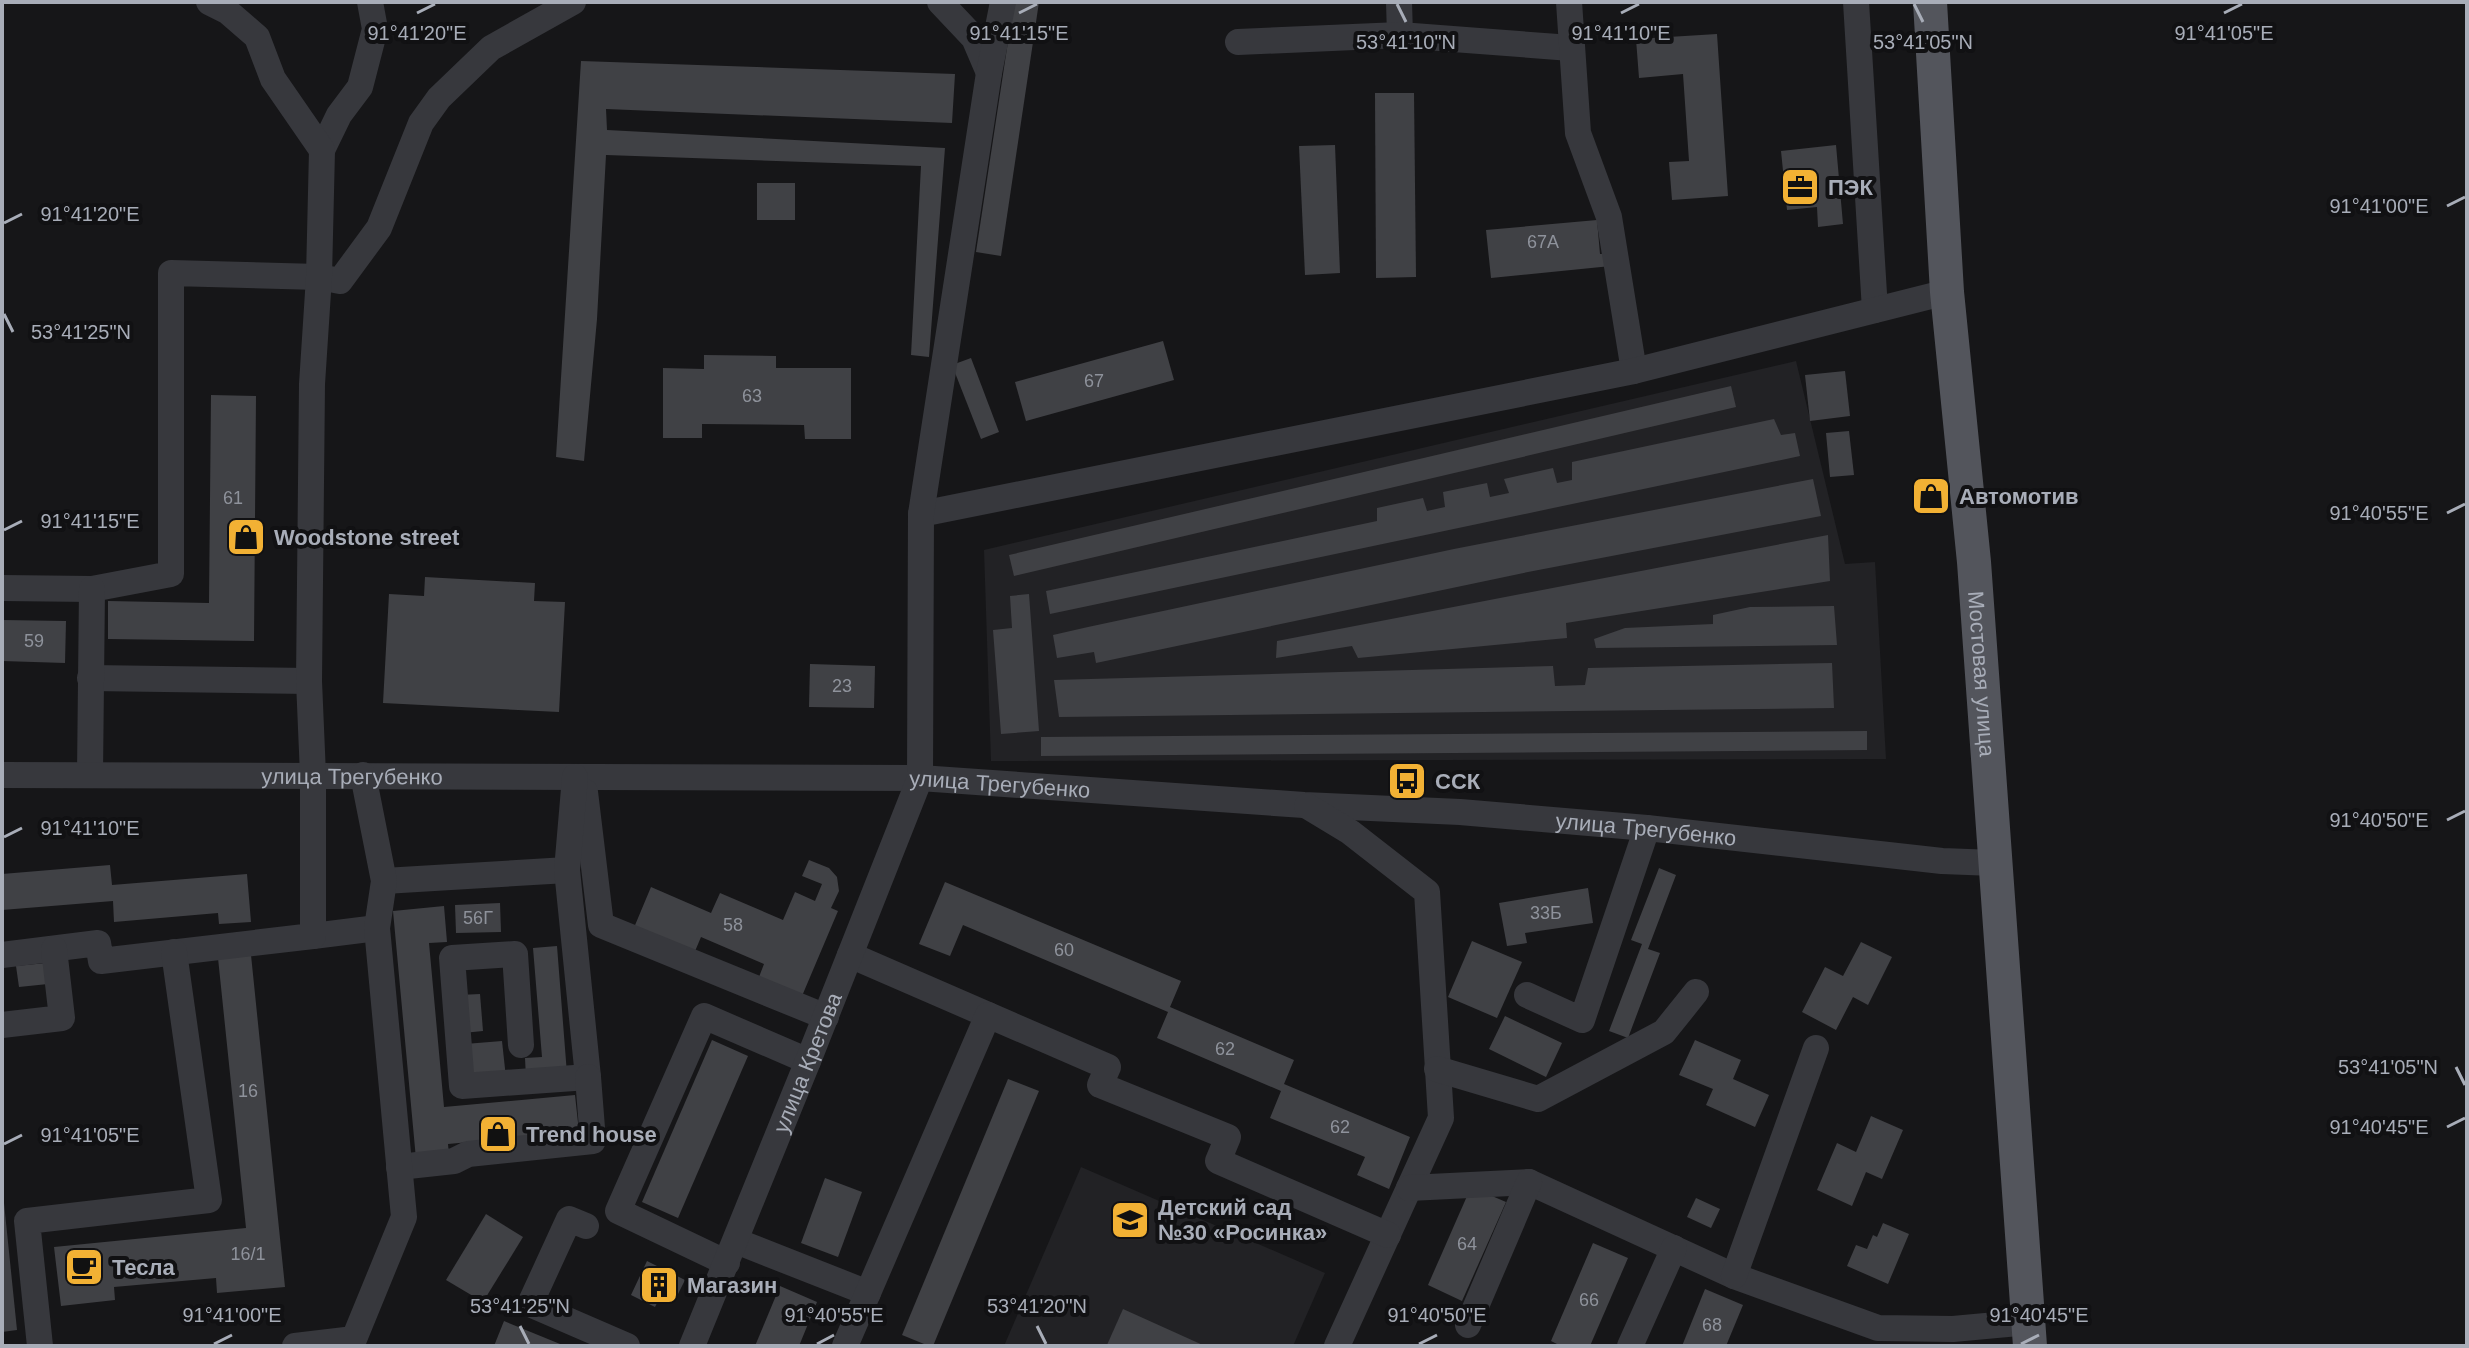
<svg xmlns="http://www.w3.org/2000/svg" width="2469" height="1348" viewBox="0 0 2469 1348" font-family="Helvetica,sans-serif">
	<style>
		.built { fill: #222225 }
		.building { fill: #404145 }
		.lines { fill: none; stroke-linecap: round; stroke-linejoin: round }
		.minor { stroke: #37383d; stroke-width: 26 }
		.major { stroke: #53555c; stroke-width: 34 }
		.ticks { fill: none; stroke: #a8adb8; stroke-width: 3 }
		.labels { text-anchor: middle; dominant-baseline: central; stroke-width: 8; stroke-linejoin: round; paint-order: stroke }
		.number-label { font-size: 18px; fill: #8e929b }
		.poi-label { font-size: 22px; font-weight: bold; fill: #a8adb8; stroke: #111113; text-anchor: start }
		.street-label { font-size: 22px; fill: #a8adb8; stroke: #111113 }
		.ticks-label { font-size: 20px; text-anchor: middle; fill: #a8adb8; stroke: #111113; stroke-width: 8; stroke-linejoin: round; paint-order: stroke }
	</style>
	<rect width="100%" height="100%" fill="#161618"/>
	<g class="built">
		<polygon points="1796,361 1845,564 1875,562 1886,759 991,761 984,550"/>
		<polygon points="1081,1167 1325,1273 1293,1346 1004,1346"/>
	</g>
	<g class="building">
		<polygon points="1014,2 1039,2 1001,256 976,252"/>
		<polygon points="1717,34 1728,196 1672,200 1669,162 1689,161 1683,74 1639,78 1636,39"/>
		<polygon points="581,61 955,74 952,123 606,109 607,130 945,148 929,357 911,355 921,166 606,155 597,319 584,461 556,457"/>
		<polygon points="1375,93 1414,93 1416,277 1376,278"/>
		<polygon points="1335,145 1340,273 1305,275 1299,146"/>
		<polygon points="1836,145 1843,224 1818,227 1817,207 1787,210 1781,151"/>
		<rect x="757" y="183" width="38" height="37"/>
		<polygon points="1597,220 1600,254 1610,254 1611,266 1491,278 1486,230"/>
		<polygon points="1163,341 1174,380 1026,421 1015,382"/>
		<polygon points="704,355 776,356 776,368 851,368 851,439 805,439 804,425 702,424 702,438 663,438 663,368 704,369"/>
		<polygon points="971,358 999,432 981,439 952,365"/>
		<polygon points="1845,371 1850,416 1810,421 1805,375"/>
		<polygon points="1731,386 1736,407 1014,576 1009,555"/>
		<polygon points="211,395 256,396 254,641 108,639 108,601 209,603"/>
		<polygon points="1774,419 1781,435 1795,433 1800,456 1050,614 1046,591 1377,521 1377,508 1423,498 1427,511 1445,507 1443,492 1487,483 1490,497 1509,493 1504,479 1553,468 1557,483 1572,480 1572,462"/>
		<polygon points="1849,431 1854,475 1830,477 1826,433"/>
		<polygon points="1813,479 1821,516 1528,572 1096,663 1094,652 1057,658 1053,635 1088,627 1454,549"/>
		<polygon points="1828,535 1830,581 1566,623 1567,638 1358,658 1352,646 1276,658 1277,641"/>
		<polygon points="425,577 535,583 534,601 565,602 559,712 383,703 389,594 424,596"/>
		<polygon points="1029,594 1039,731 1001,734 993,630 1012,628 1010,596"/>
		<polygon points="1834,606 1837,645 1596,648 1594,639 1625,628 1713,624 1713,615 1750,607"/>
		<polygon points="2,620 66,621 65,663 2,661"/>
		<polygon points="1832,663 1834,708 1059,717 1054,680 1553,666 1555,686 1585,685 1588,668"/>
		<polygon points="810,664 875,666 874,708 809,707"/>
		<polygon points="1867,731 1867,750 1041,756 1041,737"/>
		<polygon points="809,860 829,868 837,877 839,891 831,908 838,911 802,996 759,977 764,964 701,937 693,956 633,930 651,887 711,913 720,893 783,920 795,892 815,901 822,884 802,876"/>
		<polygon points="110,865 112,885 247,874 251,922 219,924 218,913 114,922 113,901 2,910 2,874"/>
		<polygon points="1659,868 1676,875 1648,949 1660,953 1628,1038 1609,1031 1642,944 1631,940"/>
		<polygon points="945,882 1181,981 1170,1007 1294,1060 1284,1084 1410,1137 1389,1189 1357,1175 1365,1157 1270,1118 1281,1091 1157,1038 1168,1012 963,925 950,956 919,944"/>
		<polygon points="1588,888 1593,923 1525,933 1527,943 1507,946 1499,903"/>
		<polygon points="500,903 501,932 456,933 455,905"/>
		<polygon points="444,906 447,942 429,943 444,1107 575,1095 579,1132 448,1144 449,1156 416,1159 393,911"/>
		<polygon points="1472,941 1522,962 1497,1018 1448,997"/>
		<polygon points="1861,942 1892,957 1868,1005 1853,997 1836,1030 1802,1012 1825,967 1843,976"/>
		<polygon points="557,946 567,1074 526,1078 525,1058 542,1057 533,948"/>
		<polygon points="251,955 285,1287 217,1293 216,1278 114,1287 115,1300 61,1306 54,1247 246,1228 218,958"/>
		<polygon points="46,963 48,984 19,987 16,966"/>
		<polygon points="480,994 483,1031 463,1033 459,995"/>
		<polygon points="1505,1016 1562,1043 1546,1077 1489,1049"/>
		<polygon points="712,1040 748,1056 678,1218 642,1202"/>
		<polygon points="1695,1040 1741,1060 1733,1079 1769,1095 1755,1127 1706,1105 1713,1089 1679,1075"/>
		<polygon points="502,1041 506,1078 468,1081 465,1044"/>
		<polygon points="1008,1079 1039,1091 933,1346 929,1346 902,1335"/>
		<polygon points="1871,1116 1903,1130 1882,1179 1866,1172 1852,1206 1817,1190 1837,1143 1856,1152"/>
		<polygon points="825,1178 862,1192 838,1257 801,1243"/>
		<polygon points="1471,1187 1506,1202 1462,1301 1428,1285"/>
		<polygon points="1696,1198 1720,1209 1711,1228 1687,1217"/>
		<polygon points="2,1203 4,1203 17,1330 2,1332"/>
		<polygon points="486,1214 523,1237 483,1302 446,1280"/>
		<polygon points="1883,1223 1909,1234 1888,1284 1847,1266 1856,1245 1867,1249 1873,1235 1877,1237"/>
		<polygon points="1593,1243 1628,1258 1590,1346 1561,1346 1551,1341"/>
		<polygon points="647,1261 685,1280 676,1298 663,1291 655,1307 631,1295"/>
		<polygon points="780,1286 817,1302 799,1346 755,1346"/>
		<polygon points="1705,1289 1743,1305 1726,1346 1682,1346"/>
		<polygon points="1123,1309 1205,1346 1110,1346 1107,1345"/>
		<polygon points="504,1321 565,1346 494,1346"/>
	</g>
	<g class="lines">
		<g class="minor">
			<polyline points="940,2 974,38 989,73"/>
			<polyline points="1399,2 1400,35 1571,48"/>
			<polyline points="1569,2 1578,133 1609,217 1634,371"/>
			<polyline points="1856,2 1875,310"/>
			<polyline points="1238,42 1400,35"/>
			<polyline points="322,150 339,115 360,87 375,29 370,2"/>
			<polyline points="921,514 1634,371 1947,292"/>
			<polyline points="2,588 92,589 171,574 171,273 319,277 340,281 379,228 421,123 439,98 491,48 573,2"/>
			<polyline points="90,678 309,681"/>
			<polyline points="90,774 92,589"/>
			<path id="s1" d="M2,775L920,778L1304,805L1460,812L1647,828L1942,861L1994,863"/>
			<polyline points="585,792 601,925 826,1017"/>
			<polyline points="1307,806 1350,832 1427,892 1441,1118 1337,1346"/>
			<polyline points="384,881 567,870"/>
			<polyline points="313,936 377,928"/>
			<polyline points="2,955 98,943 101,961 313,936 313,775 309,681 312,384 319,277 322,150 273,79 257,37 227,11 209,2"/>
			<polyline points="850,955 988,1015"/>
			<polyline points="1527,995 1582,1020 1647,828"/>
			<polyline points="2,1025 62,1018 54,949"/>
			<polyline points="521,1045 515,954 452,958 462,1086 588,1077 567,870 575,777"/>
			<polyline points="1437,1069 1538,1099 1664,1032 1696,992"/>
			<polyline points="399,1167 454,1161 468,1154 593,1141 588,1077"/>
			<polyline points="1409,1188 1529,1182 1734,1276 1878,1328 1953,1329 2029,1322"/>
			<polyline points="586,1226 569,1219 530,1304 627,1346"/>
			<polyline points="736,1241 868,1293"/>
			<polyline points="727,1263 618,1211 704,1016 808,1061"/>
			<polyline points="1734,1276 1816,1048"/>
			<polyline points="1468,1325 1529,1182"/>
			<polyline points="40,1346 27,1221 209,1200 174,952"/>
			<polyline points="295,1346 354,1339 404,1217 377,928 384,881 363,775"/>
			<path id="s2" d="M692,1346L808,1061L920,778L921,514L989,73L1003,2"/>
			<polyline points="845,1346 988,1015 1108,1067 1100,1085 1228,1137 1218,1161 1388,1235"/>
			<polyline points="1630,1346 1674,1248"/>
		</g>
		<path class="major" id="s3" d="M1930,2L1947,292L1974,562L2030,1346"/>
	</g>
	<path class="ticks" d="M1397,4L1406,22M1914,4L1923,22M417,13L435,4M1019,13L1037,4M1621,13L1639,4M2224,13L2242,4M2447,206L2465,197M4,223L22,214M4,314L13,332M2447,513L2465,504M4,530L22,521M2447,820L2465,811M4,837L22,828M2456,1067L2465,1085M2447,1127L2465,1118M4,1144L22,1135M520,1326L529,1344M1037,1326L1046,1344M214,1344L232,1335M817,1344L834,1335M1419,1344L1437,1335M2021,1344L2039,1335"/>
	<defs>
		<g id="office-square" transform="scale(2)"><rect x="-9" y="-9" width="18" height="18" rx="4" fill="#f2b134" stroke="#111113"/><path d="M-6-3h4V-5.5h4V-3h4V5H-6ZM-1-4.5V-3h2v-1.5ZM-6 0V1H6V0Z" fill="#111"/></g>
		<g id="shop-square" transform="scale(2)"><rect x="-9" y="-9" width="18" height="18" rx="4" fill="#f2b134" stroke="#111113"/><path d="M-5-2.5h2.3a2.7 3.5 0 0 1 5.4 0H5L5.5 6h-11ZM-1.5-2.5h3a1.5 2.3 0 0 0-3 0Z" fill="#111"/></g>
		<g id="bus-square" transform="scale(2)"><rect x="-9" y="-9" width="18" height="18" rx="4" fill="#f2b134" stroke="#111113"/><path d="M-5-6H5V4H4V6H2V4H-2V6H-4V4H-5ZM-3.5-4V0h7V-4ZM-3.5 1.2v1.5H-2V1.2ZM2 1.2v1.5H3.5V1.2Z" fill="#111"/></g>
		<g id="school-square" transform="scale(2)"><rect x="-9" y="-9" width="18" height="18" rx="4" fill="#f2b134" stroke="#111113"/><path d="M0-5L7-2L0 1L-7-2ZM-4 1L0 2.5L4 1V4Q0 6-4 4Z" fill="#111"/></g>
		<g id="cafe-square" transform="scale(2)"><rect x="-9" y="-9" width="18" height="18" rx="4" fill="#f2b134" stroke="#111113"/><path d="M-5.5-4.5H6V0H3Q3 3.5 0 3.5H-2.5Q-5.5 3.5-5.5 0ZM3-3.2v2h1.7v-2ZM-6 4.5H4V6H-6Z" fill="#111"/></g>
		<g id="building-square" transform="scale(2)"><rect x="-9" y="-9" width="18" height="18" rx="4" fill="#f2b134" stroke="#111113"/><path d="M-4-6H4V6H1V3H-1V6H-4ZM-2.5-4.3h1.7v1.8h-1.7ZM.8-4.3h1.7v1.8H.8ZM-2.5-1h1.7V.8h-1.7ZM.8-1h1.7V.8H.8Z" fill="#111"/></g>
	</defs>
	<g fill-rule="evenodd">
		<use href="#office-square" x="1800" y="187"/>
		<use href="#shop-square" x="1931" y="496"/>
		<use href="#shop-square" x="246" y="537"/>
		<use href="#bus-square" x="1407" y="781"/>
		<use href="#shop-square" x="498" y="1134"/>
		<use href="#school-square" x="1130" y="1220"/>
		<use href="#cafe-square" x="84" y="1267"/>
		<use href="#building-square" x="659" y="1285"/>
	</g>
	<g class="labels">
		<g class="number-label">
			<text x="1543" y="242">67А</text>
			<text x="1094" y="381">67</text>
			<text x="752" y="396">63</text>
			<text x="233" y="498">61</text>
			<text x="34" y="641">59</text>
			<text x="842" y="686">23</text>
			<text x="1546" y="913">33Б</text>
			<text x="478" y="918">56Г</text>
			<text x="733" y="925">58</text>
			<text x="1064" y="950">60</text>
			<text x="1225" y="1049">62</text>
			<text x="248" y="1091">16</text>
			<text x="1340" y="1127">62</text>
			<text x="1467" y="1244">64</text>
			<text x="248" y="1254">16/1</text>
			<text x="1589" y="1300">66</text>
			<text x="1712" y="1325">68</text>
		</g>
		<g class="poi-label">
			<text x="1828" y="187">ПЭК</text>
			<text x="1959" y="496">Автомотив</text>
			<text x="274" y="537">Woodstone street</text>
			<text x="1435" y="781">ССК</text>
			<text x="526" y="1134">Trend house</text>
			<text x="1158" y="1207">Детский сад<tspan x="1158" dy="25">№30 «Росинка»</tspan></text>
			<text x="112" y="1267">Тесла</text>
			<text x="687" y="1285">Магазин</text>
		</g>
		<g class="street-label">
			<text stroke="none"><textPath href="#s3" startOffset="674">Мостовая улица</textPath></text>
			<text stroke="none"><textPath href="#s1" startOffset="350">улица Трегубенко</textPath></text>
			<text stroke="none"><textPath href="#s1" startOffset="998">улица Трегубенко</textPath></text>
			<text stroke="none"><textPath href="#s1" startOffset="1646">улица Трегубенко</textPath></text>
			<text stroke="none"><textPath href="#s2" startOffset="306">улица Кретова</textPath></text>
		</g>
	</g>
	<g class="ticks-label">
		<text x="417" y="40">91°41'20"E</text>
		<text x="1019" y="40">91°41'15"E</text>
		<text x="1621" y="40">91°41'10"E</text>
		<text x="2224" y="40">91°41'05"E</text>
		<text x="1406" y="49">53°41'10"N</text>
		<text x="1923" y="49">53°41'05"N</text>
		<text x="2379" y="213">91°41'00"E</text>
		<text x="90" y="221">91°41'20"E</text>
		<text x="81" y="339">53°41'25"N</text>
		<text x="2379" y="520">91°40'55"E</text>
		<text x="90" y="528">91°41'15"E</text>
		<text x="2379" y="827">91°40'50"E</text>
		<text x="90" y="835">91°41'10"E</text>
		<text x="2388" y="1074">53°41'05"N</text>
		<text x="2379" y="1134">91°40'45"E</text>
		<text x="90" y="1142">91°41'05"E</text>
		<text x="520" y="1313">53°41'25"N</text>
		<text x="1037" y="1313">53°41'20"N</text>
		<text x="232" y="1322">91°41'00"E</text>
		<text x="834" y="1322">91°40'55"E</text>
		<text x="1437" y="1322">91°40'50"E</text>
		<text x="2039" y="1322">91°40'45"E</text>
	</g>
	<rect width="2469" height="1348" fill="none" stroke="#a8adb8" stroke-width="8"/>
</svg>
